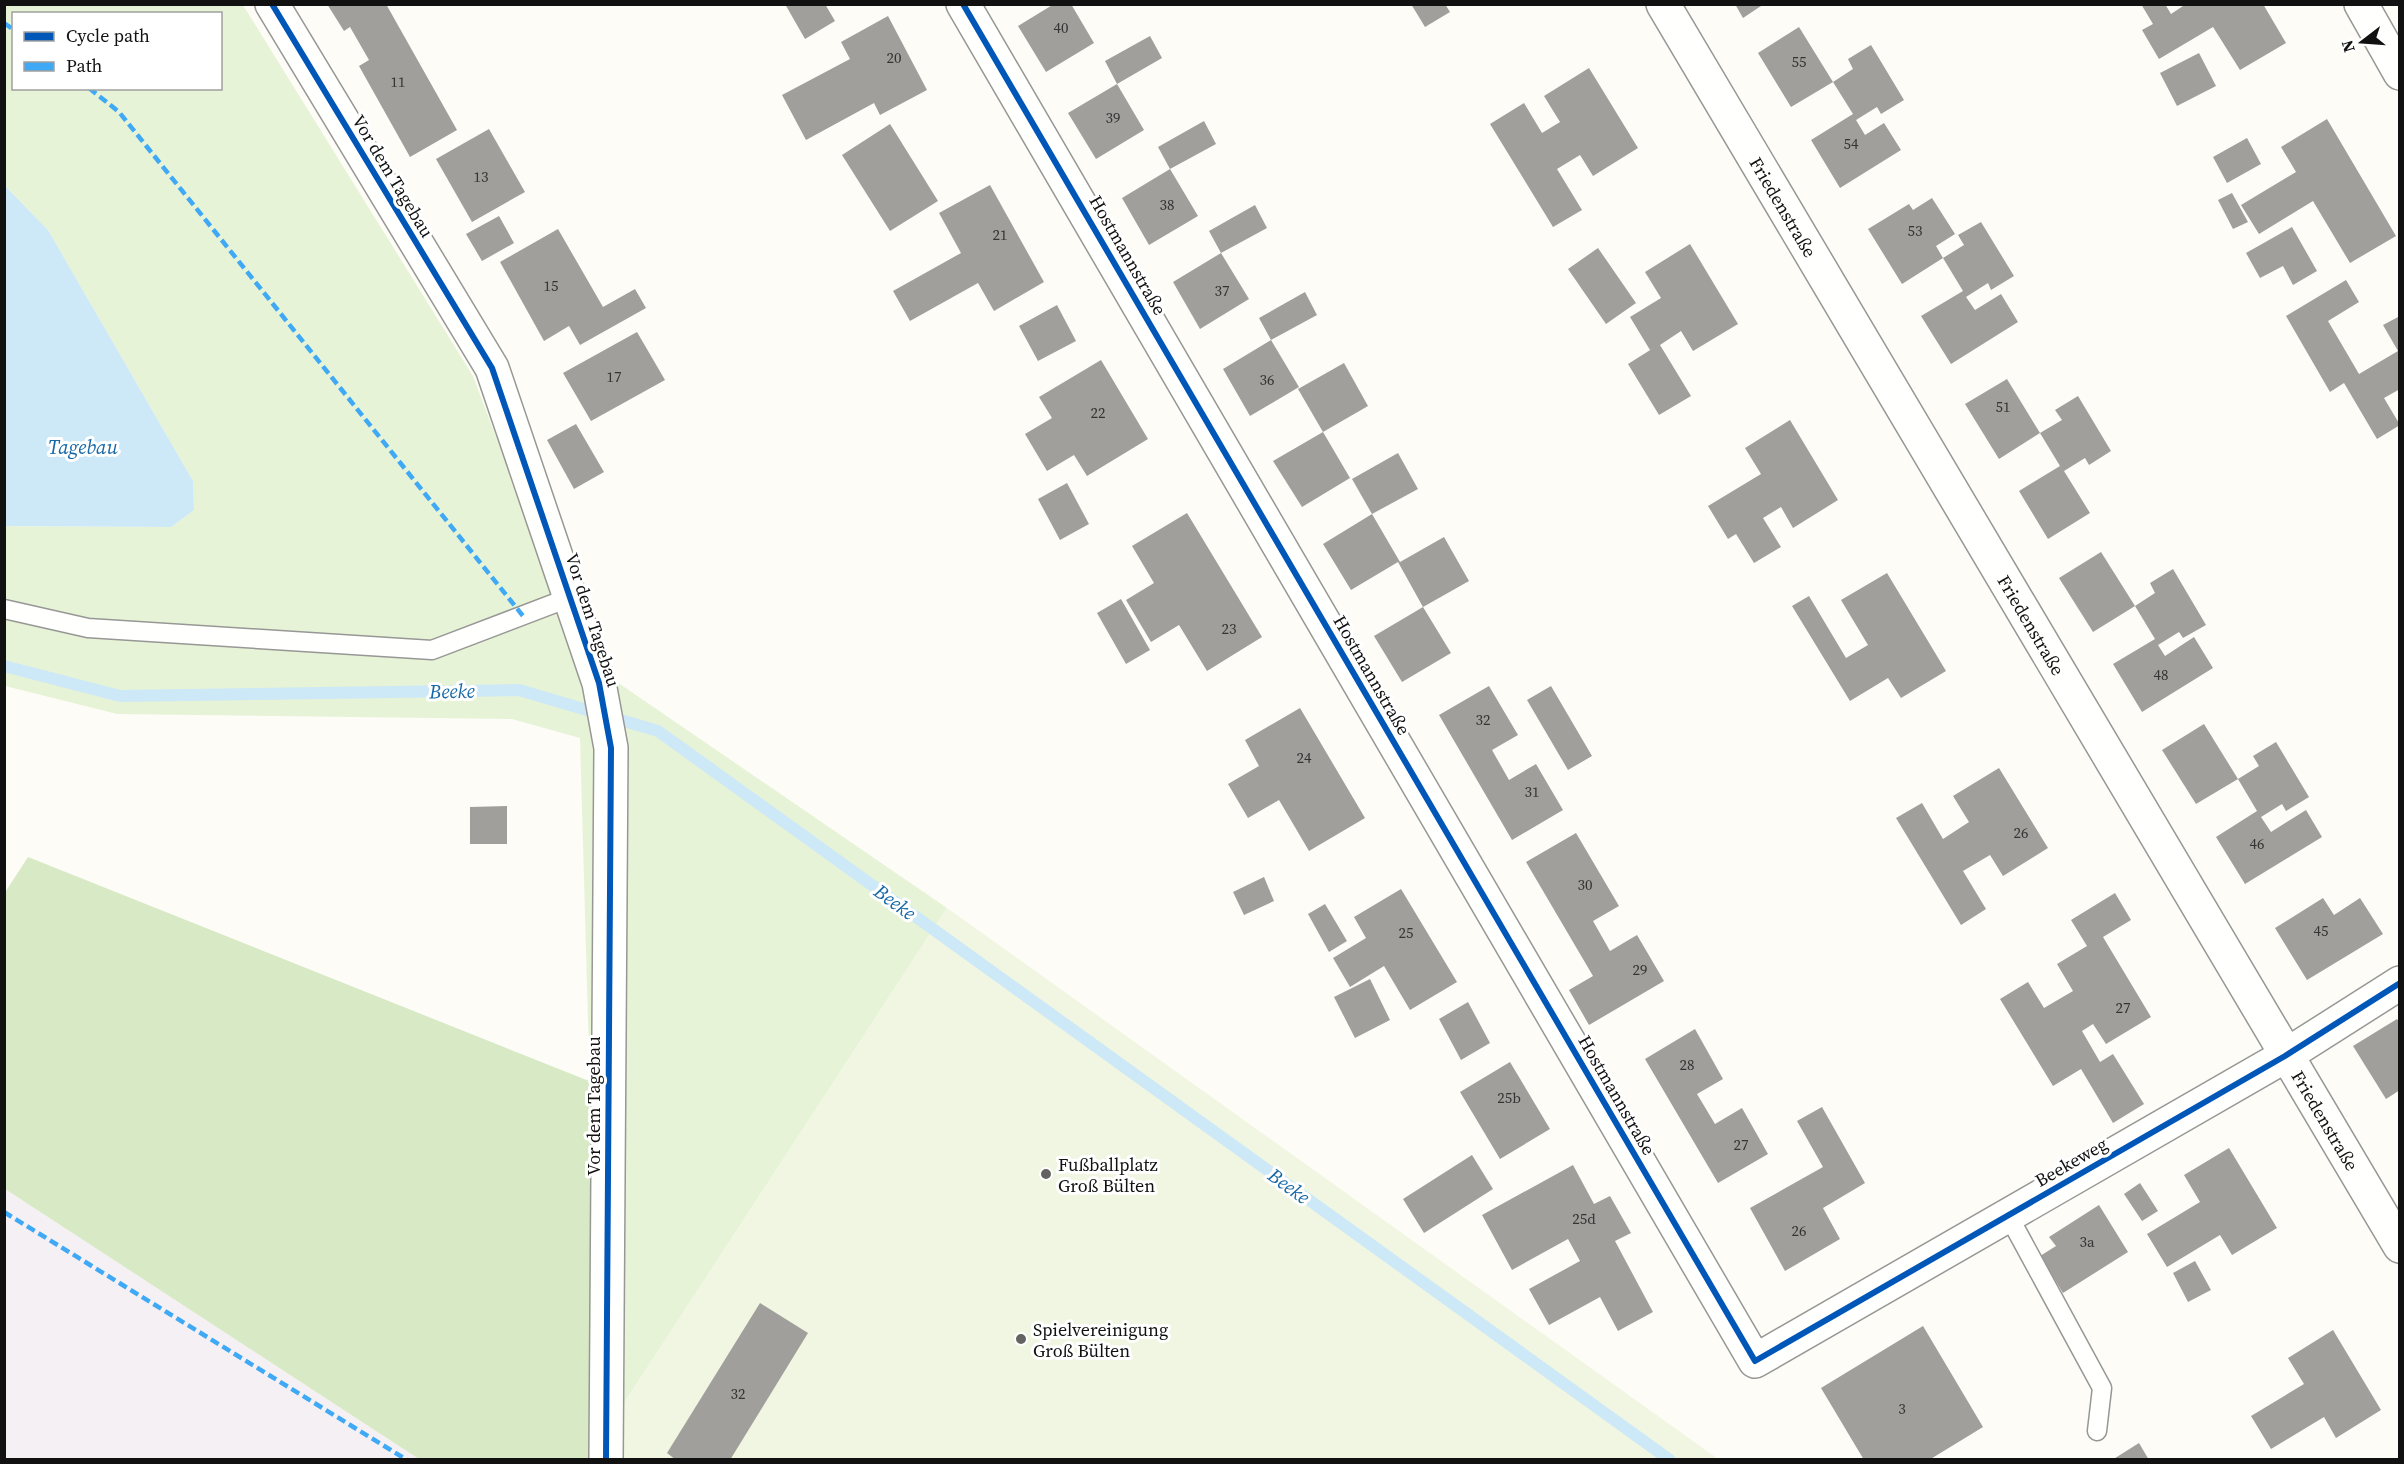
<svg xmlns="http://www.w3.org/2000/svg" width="2404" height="1464" viewBox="0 0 2404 1464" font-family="'Source Serif 4',serif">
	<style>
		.industrial { fill: #f5f0f3 }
		.green { fill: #e7f3d7; fill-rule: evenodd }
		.forest { fill: #d8eac5 }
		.pitch { fill: #f0f6e1 }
		.water { fill: #cde8f7 }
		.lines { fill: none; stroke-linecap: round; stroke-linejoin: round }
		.stream { stroke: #cde8f7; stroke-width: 12 }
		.building { fill: #a19f9c }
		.service-casing { stroke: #979795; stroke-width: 21 }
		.minor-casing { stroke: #979795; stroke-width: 36 }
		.tertiary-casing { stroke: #979795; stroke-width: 36 }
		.service { stroke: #fffffe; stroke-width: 18 }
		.minor { stroke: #fffffe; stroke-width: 33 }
		.tertiary { stroke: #fffffe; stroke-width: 33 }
		.quiet { stroke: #3fa9f5; stroke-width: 4.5; stroke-dasharray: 9 4.5; stroke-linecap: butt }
		.cycleway-casing { stroke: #fff; stroke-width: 10 }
		.cycleway { stroke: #0057b8; stroke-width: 6 }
		.poi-dot { fill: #646362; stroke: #fff; stroke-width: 2 }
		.labels { text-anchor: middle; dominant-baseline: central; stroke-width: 6; stroke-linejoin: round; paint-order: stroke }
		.number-label { font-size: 15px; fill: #353434 }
		.street-label { font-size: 18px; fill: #111; stroke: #fff }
		.poi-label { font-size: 18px; fill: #111; stroke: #fff; text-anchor: start }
		.water-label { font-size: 20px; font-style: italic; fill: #1768a6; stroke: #fff }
	</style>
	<rect width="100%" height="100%" fill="#fdfcf7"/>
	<polygon class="industrial" points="5,1189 419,1459 5,1459"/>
	<path class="green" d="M5,5H243L473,376L579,656L947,908L600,1440L580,738L512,719L117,714L5,686L4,526L171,527L194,510L193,481L48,230L5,186ZM14,14H220V88H14Z"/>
	<polygon class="forest" points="28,857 589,1081 596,1459 419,1459 5,1189 4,894"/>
	<polygon class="pitch" points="947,908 1718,1459 599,1460 600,1440"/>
	<polygon class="water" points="5,186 48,230 193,481 194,510 171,527 5,526"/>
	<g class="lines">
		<polyline class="stream" points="4,666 120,696 519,690 658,731 1670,1460"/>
	</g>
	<g class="building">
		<polygon points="327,4 386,4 457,130 410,157 359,66 369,60 350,27 344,31"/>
		<polygon points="785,4 825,4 835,21 805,39"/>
		<polygon points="1054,4 1071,4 1094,43 1046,72 1018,26"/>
		<polygon points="1411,4 1445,4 1450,12 1425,27"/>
		<polygon points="1735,4 1764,4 1743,18"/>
		<polygon points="2141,4 2165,4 2171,14 2186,4 2263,4 2286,43 2240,70 2213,27 2159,59 2142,30 2153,24"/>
		<polygon points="888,16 927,90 880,115 874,103 806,140 782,95 850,59 841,42"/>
		<polygon points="1799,27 1833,82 1791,107 1758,53"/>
		<polygon points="1150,36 1162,58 1117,84 1105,61"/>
		<polygon points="1871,45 1904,100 1881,114 1877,107 1856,120 1865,135 1884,123 1901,150 1840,188 1811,140 1853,114 1833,82 1853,69 1848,59"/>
		<polygon points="2199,53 2216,86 2177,106 2160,73"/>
		<polygon points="1589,68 1638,148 1593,176 1580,155 1557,169 1582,210 1553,227 1490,124 1524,103 1542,133 1560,122 1544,96"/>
		<polygon points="1117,84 1144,130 1096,159 1068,113"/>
		<polygon points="2327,119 2396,236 2350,263 2313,201 2259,234 2241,205 2296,172 2281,147"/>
		<polygon points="1204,121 1216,144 1170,169 1158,147"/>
		<polygon points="890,124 938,201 890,231 842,155"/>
		<polygon points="489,129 525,192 472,222 436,159"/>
		<polygon points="2247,138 2261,164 2227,183 2213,157"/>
		<polygon points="1170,169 1198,216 1149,245 1122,198"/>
		<polygon points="990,185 1044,282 994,311 978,283 910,321 893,291 961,253 939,213"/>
		<polygon points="2232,193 2248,222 2233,229 2218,200"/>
		<polygon points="1932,198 1955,234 1936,246 1943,258 1964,245 1958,235 1981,222 2014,276 1991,290 1988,283 1966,297 1975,310 2001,294 2018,322 1951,364 1921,316 1963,291 1943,258 1902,284 1868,229 1909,204 1913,210"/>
		<polygon points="1255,205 1267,228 1221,253 1209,231"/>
		<polygon points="499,216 514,243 482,261 466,234"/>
		<polygon points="2292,227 2317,271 2293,285 2283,266 2260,278 2246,253"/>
		<polygon points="558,229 603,307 635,289 646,308 580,345 569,326 544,341 500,262"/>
		<polygon points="1690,244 1738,324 1693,351 1681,331 1660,345 1691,396 1659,415 1628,364 1655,347 1650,350 1630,317 1661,298 1645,272"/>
		<polygon points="1598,248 1636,303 1606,324 1568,269"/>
		<polygon points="1221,253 1249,299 1200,329 1173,282"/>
		<polygon points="2346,280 2359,302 2328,321 2359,374 2398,351 2383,325 2400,316 2400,389 2384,398 2400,425 2377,439 2344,383 2330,392 2286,316"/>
		<polygon points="1305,292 1317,315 1271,340 1259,318"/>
		<polygon points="1057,305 1076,341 1038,361 1019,326"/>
		<polygon points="637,332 665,380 591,421 563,373"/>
		<polygon points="1271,340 1299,387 1250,416 1223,369"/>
		<polygon points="1101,360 1148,439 1087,476 1074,455 1047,471 1025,434 1052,418 1039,397"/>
		<polygon points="1344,363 1368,406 1323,432 1298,389"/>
		<polygon points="2007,379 2040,433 1999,459 1965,404"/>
		<polygon points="2078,396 2111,451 2089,465 2085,458 2064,471 2090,513 2048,539 2019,491 2060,466 2040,433 2062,420 2055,410"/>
		<polygon points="1790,420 1838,500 1793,528 1781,507 1763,518 1781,547 1754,563 1736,534 1728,539 1708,506 1761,474 1745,448"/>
		<polygon points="576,424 604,472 574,489 547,440"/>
		<polygon points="1323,432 1350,478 1302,507 1273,461"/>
		<polygon points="1398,453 1418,489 1372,514 1352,479"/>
		<polygon points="1067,483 1089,524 1060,540 1038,499"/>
		<polygon points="1187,513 1262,637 1207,671 1179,625 1151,642 1126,600 1154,583 1132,546"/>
		<polygon points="1372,514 1400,562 1444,537 1469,581 1423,607 1398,562 1351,590 1323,544"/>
		<polygon points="2101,552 2135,606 2093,632 2059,578"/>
		<polygon points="2173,569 2206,625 2183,638 2179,632 2158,645 2165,656 2194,637 2213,668 2142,712 2113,664 2155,639 2135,606 2155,593 2150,583"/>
		<polygon points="1887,573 1946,671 1901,698 1888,678 1850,701 1792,606 1809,596 1846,658 1868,645 1841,600"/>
		<polygon points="1121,599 1150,650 1126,664 1097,613"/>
		<polygon points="1423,607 1451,653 1402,682 1374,636"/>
		<polygon points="1489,686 1518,735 1492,750 1509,780 1536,764 1563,810 1512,840 1439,715"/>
		<polygon points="1551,686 1592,756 1568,770 1527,700"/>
		<polygon points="1300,708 1365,818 1309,851 1279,800 1248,818 1228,784 1259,766 1245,740"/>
		<polygon points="2204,724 2238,779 2196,804 2162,750"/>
		<polygon points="2276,742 2309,797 2286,811 2282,804 2261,817 2271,832 2306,810 2322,837 2245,884 2216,837 2257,811 2238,779 2259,766 2253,756"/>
		<polygon points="1999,768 2048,848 2003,876 1990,855 1963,871 1986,909 1961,925 1896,818 1922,803 1943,839 1969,822 1953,796"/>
		<polygon points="507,806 507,844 470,844 470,807"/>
		<polygon points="1576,833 1619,906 1593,921 1610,951 1637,935 1664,981 1589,1025 1569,990 1593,976 1526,862"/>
		<polygon points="1264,877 1274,901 1244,915 1233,892"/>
		<polygon points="1401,889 1457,982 1410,1010 1384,966 1350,987 1333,958 1366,938 1354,917"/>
		<polygon points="2115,893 2131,920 2103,937 2151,1017 2106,1044 2093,1024 2082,1031 2100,1062 2113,1054 2144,1104 2113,1123 2081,1069 2053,1086 2000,999 2028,982 2044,1008 2073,991 2057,964 2087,946 2071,920"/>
		<polygon points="2323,898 2334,915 2360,898 2383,934 2307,980 2275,928"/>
		<polygon points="1325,904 1347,941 1329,952 1308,914"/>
		<polygon points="1370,979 1390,1020 1355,1038 1334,997"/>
		<polygon points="1468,1002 1490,1043 1461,1060 1439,1019"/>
		<polygon points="2397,1019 2400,1023 2400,1090 2386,1099 2353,1046"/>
		<polygon points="1695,1029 1723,1079 1697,1094 1715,1124 1742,1108 1768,1154 1718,1183 1645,1059"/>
		<polygon points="1510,1062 1550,1129 1500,1159 1460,1092"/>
		<polygon points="1822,1107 1865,1183 1823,1208 1840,1239 1785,1271 1750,1208 1823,1167 1797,1121"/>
		<polygon points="2229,1148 2277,1228 2232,1255 2220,1235 2167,1267 2147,1234 2200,1202 2184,1175"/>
		<polygon points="1472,1155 1493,1189 1424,1233 1403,1199"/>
		<polygon points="1573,1165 1594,1204 1610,1196 1631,1233 1615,1241 1653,1312 1618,1331 1600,1297 1549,1325 1529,1289 1580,1261 1568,1239 1512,1270 1482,1215"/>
		<polygon points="2140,1183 2158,1211 2142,1221 2124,1194"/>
		<polygon points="2099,1205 2128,1252 2063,1293 2040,1256 2056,1246 2049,1237"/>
		<polygon points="2195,1261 2211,1290 2188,1302 2173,1273"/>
		<polygon points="760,1303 808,1333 730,1460 676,1460 667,1453"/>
		<polygon points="1923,1326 1983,1427 1929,1460 1864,1460 1821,1388"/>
		<polygon points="2333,1330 2381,1410 2336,1438 2324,1417 2271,1449 2251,1416 2304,1384 2288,1358"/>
		<polygon points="2139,1443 2149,1460 2112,1460"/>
	</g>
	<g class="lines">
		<g class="service-casing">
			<g id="service">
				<polyline points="4,609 88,628 432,650 571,597"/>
				<polyline points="2008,1215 2102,1388 2097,1431"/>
			</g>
		</g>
		<g class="minor-casing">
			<g id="minor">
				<polyline points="272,4 492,368 599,683 611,748 606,1460"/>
				<polyline points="963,4 1755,1361 2285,1056 2400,983"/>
				<path id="s1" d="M1663,4L2400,1246"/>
			</g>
		</g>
		<g class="tertiary-casing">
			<polyline id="tertiary" points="2361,4 2400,73"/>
		</g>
		<use href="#service" class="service"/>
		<use href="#minor" class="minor"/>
		<use href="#tertiary" class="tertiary"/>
		<g class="quiet">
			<polyline points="4,23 14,30"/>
			<polyline points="89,88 119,112 523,616"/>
			<polyline points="4,1212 407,1460"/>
		</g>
		<g class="cycleway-casing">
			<g id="cycleway">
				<polyline points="272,4 492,368 599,683 611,748 606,1460"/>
				<polyline points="963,4 1755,1361 2285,1056 2400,983"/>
			</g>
		</g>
		<use href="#cycleway" class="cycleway"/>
	</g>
	<g class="poi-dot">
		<circle cx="1046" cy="1174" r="6"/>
		<circle cx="1021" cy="1339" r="6"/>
	</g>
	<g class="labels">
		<g class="number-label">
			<text x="1061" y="27">40</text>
			<text x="894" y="57">20</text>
			<text x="1799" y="61">55</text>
			<text x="398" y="81">11</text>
			<text x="1113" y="117">39</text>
			<text x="1851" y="143">54</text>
			<text x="481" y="176">13</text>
			<text x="1167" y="204">38</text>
			<text x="1915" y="230">53</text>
			<text x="1000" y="234">21</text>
			<text x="551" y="285">15</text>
			<text x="1222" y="290">37</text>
			<text x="614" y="376">17</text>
			<text x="1267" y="379">36</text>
			<text x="2003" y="406">51</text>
			<text x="1098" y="412">22</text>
			<text x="1229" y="628">23</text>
			<text x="2161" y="674">48</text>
			<text x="1483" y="719">32</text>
			<text x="1304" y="757">24</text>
			<text x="1532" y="791">31</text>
			<text x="2021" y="832">26</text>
			<text x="2257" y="843">46</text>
			<text x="1585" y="884">30</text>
			<text x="2321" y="930">45</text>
			<text x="1406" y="932">25</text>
			<text x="1640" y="969">29</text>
			<text x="2123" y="1007">27</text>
			<text x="1687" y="1064">28</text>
			<text x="1509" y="1097">25b</text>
			<text x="1741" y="1144">27</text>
			<text x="1584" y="1218">25d</text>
			<text x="1799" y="1230">26</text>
			<text x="2087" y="1241">3a</text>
			<text x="738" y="1393">32</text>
			<text x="1902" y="1408">3</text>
		</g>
		<g class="street-label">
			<text transform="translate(393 176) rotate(59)">Vor dem Tagebau</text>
			<text stroke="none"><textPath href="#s1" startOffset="236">Friedenstraße</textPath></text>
			<text transform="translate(1128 255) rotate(60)">Hostmannstraße</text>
			<text transform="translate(593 620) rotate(72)">Vor dem Tagebau</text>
			<text stroke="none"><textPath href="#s1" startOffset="722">Friedenstraße</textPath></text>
			<text transform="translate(1372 675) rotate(60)">Hostmannstraße</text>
			<text transform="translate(1617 1095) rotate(60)">Hostmannstraße</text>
			<text transform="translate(593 1106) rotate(-90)">Vor dem Tagebau</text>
			<text stroke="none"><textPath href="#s1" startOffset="1298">Friedenstraße</textPath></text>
			<text transform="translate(2071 1162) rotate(-30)">Beekeweg</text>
		</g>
		<g class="poi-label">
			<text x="1058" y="1164">Fußballplatz<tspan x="1058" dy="21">Groß Bülten</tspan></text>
			<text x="1033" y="1329">Spielvereinigung<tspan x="1033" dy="21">Groß Bülten</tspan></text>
		</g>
		<g class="water-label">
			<text x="83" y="447">Tagebau</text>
			<text transform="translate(452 691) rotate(-1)">Beeke</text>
			<text transform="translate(895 902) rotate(36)">Beeke</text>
			<text transform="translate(1289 1186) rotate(36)">Beeke</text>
		</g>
	</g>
	<rect width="2404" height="1464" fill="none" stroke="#111111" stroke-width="12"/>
	<rect x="12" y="12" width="210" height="78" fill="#ffffff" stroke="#a0a0a0" stroke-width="1.5"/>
	<rect x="24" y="32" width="30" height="9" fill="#0057b8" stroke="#a0a0a0" stroke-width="1.5"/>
	<text x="66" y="42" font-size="18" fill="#111111">Cycle path</text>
	<rect x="24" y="62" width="30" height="9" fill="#3fa9f5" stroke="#a0a0a0" stroke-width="1.5"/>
	<text x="66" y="72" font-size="18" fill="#111111">Path</text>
	<g transform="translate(2362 42) rotate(253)" stroke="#ffffff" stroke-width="4.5" paint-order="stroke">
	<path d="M0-4.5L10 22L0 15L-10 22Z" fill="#111111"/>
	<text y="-9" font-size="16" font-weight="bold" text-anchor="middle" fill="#111111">N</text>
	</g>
</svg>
